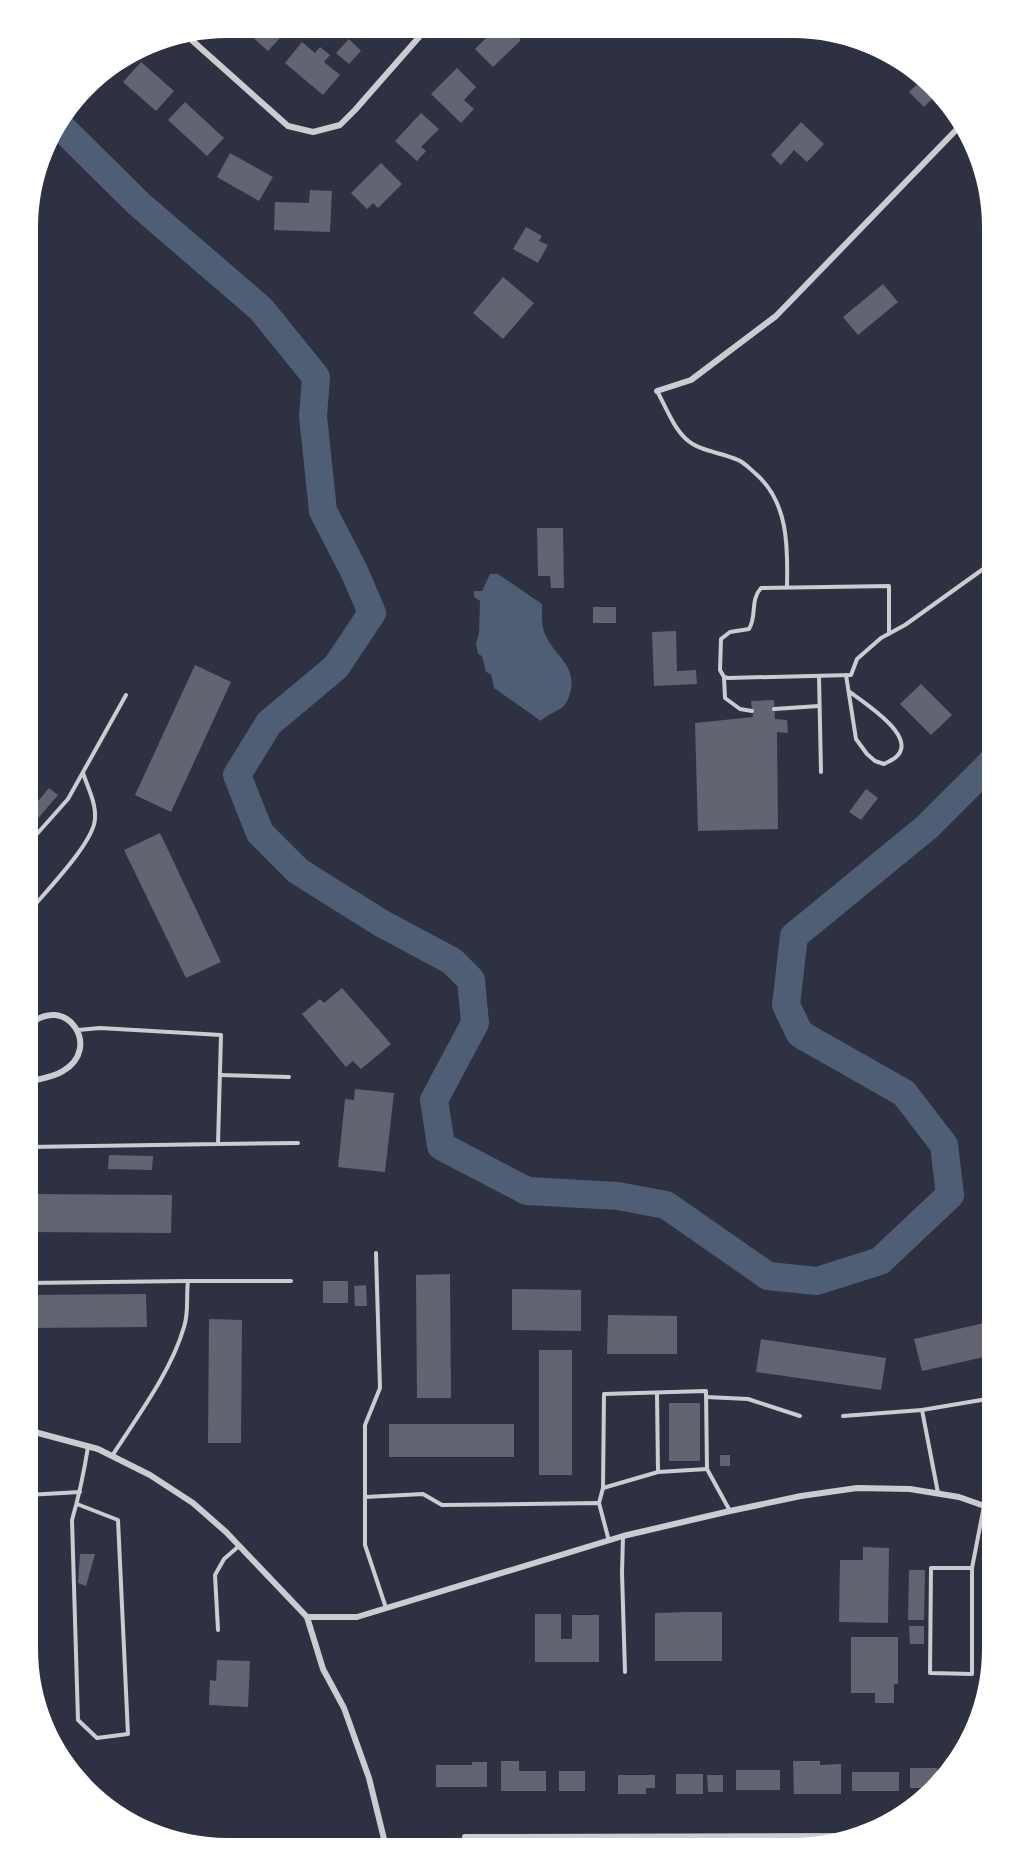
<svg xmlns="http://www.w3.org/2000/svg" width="1020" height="1875" viewBox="0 0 1020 1875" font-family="'PT Sans',sans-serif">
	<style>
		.water { fill: #4f5d75 }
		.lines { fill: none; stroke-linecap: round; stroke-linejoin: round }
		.river { stroke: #4f5d75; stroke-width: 28 }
		.building { fill: #626471 }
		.service { stroke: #caccd0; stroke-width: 4 }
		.minor { stroke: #caccd0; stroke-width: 6 }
	</style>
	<rect width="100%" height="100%" fill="#2d3142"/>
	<path class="water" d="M490,574H498L542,604C542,615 541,626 546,636C555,656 575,664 571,689C570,695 568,701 564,706C557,712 547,714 541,721L494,688L491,674L486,672L482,656L478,654L476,643L479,634L480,601L474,597V591H482Z"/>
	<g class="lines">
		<polyline class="river" points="58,124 139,204 261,309 316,377 313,416 323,511 354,571 372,613 336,667 269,723 237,775 260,833 298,871 381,923 452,961 471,980 475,1023 434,1100 441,1146 527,1191 618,1196 666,1205 768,1276 817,1281 880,1261 950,1195 944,1145 904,1093 800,1034 786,1005 794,936 927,827 993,761"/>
	</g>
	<g class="building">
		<polygon points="241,27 290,27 268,51"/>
		<polygon points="495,29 510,29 521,40 493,67 475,49"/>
		<polygon points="349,39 361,51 349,64 336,53"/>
		<polygon points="302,42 315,53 320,47 330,55 324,62 340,75 323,95 285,63"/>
		<polygon points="141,62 174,91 156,111 123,82"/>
		<polygon points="457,68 476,87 464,100 474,109 461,123 431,94"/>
		<polygon points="925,77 937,94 924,107 909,92"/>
		<polygon points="185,102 224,138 207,156 168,120"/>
		<polygon points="421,113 439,129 421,147 426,151 417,161 395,141"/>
		<polygon points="801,122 824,144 807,162 794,150 781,165 771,155"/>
		<polygon points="230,153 273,177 259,201 217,177"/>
		<polygon points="381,163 402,184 378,208 373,203 367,209 351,193"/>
		<polygon points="310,190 332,191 330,232 274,230 275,202 309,203"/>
		<polygon points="526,227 542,236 539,241 548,245 538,263 513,249"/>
		<polygon points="503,277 534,303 503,339 473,313"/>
		<polygon points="883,284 898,302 858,335 843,317"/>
		<polygon points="537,528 563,528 564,588 551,588 550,576 538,576"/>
		<rect x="593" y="607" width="23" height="16"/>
		<polygon points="676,631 677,671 696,670 697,684 654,686 652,632"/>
		<polygon points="195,665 231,682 171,812 135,795"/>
		<polygon points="921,684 952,715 931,735 900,704"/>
		<polygon points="774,700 775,719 787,720 788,733 777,732 778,829 698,831 695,723 753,717 751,701"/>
		<polygon points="49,788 58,795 28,830 28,813"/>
		<polygon points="866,789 878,798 861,820 849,812"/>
		<polygon points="160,833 221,962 186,978 124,850"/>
		<polygon points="342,988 391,1044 361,1069 353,1061 346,1067 302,1014 320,999 324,1003"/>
		<polygon points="355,1089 394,1093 385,1172 338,1167 345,1099 354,1100"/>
		<polygon points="109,1155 153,1156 152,1170 108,1169"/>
		<polygon points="28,1194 172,1195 171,1233 27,1232"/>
		<polygon points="450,1274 451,1398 417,1398 416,1275"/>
		<rect x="323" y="1281" width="25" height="22"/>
		<polygon points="366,1285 367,1306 355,1306 354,1286"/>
		<polygon points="512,1289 581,1290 581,1331 512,1330"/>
		<polygon points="146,1294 147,1327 27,1328 27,1295"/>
		<polygon points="608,1315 677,1316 677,1354 607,1354"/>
		<polygon points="209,1319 242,1320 241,1443 208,1443"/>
		<polygon points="993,1321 993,1355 922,1371 914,1339"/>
		<polygon points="761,1339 886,1358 881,1390 756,1372"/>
		<rect x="539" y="1350" width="33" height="125"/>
		<rect x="669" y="1403" width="31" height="58"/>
		<rect x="389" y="1424" width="125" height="33"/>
		<rect x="720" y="1455" width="10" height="11"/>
		<polygon points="863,1547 889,1548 888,1623 839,1622 840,1560 863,1560"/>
		<polygon points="80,1554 95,1554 86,1586 78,1583"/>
		<polygon points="909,1570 925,1570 924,1620 908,1620"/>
		<polygon points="687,1612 722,1612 722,1661 655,1661 655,1613"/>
		<polygon points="535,1614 561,1614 561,1639 572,1639 572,1615 599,1615 599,1662 535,1662"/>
		<polygon points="909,1626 924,1626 924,1644 910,1644"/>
		<polygon points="851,1637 898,1637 898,1684 894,1684 894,1703 875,1703 875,1693 851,1693"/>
		<polygon points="217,1660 250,1661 248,1707 209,1705 210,1680 216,1681"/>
		<polygon points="501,1761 519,1761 519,1771 546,1771 546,1791 501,1791"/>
		<polygon points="793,1761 820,1761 820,1765 841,1764 841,1794 794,1794"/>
		<polygon points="472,1762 487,1762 487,1787 436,1787 436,1765 472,1765"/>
		<polygon points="910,1768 937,1768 937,1785 934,1788 910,1788"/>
		<rect x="736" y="1770" width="44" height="20"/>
		<rect x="559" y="1771" width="26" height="20"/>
		<rect x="852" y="1772" width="47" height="19"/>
		<rect x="676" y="1774" width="27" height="20"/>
		<polygon points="618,1775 655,1775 655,1788 646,1788 646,1794 618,1794"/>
		<polygon points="707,1775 723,1775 723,1792 708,1792"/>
	</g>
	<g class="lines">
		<g class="service">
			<path d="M657,391C666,407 673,427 686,439C700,452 721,452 738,460C744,462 750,469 756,474C788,502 788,546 787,586"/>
			<path d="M889,634V586L761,588C750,600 757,616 749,629L730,632L721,639L720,670L724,677L728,678L851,675L857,659L881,638L905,625L993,562"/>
			<path d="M846,675L856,739L867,754L875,761L884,764C887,762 893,760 896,757C919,737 864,703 850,692"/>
			<polyline points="819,676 821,772"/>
			<polyline points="724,677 725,698 740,709 752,711"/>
			<polyline points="774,709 819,706"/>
			<polyline points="28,844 68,799 126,695"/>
			<path d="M28,913C44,893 95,842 95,818C96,803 88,788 83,773"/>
			<polyline points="220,1075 289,1077"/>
			<polyline points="218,1144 298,1143"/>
			<polyline points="28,1147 218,1144 221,1035 100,1028 78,1030"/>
			<polyline points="376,1253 380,1388 365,1425 365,1545 386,1608"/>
			<polyline points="27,1283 188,1281"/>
			<polyline points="657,1393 658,1472 707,1469"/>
			<polyline points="706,1397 748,1399 800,1416"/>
			<polyline points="843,1416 922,1410"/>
			<path d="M112,1456C137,1417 171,1372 184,1327C189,1312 186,1296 188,1281H291"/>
			<polyline points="603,1488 658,1472"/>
			<polyline points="938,1493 922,1410 993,1398"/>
			<polyline points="27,1495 80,1492"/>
			<polyline points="365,1497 423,1494 442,1505 599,1503 609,1541"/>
			<polyline points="599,1503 603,1488 604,1394 706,1391 707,1469 730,1511"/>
			<path d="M77,1504L118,1520L128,1734L97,1738L78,1720L72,1520C79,1496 84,1472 88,1447"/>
			<polyline points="623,1536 622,1573 625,1672"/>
			<polyline points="972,1568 931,1568 930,1673 972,1674 972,1568 984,1506"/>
			<polyline points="218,1630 215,1575 224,1559 239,1546"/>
		</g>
		<g class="minor">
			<polyline points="186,35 288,126 313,132 340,125 355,110 427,28"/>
			<polyline points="657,391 691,380 776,316 959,127"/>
			<path d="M28,1082C39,1079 54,1077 63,1071C103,1048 66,991 28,1026"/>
			<polyline points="27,1430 98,1449 150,1475 193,1503 226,1532 307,1617 323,1669 344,1708 369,1778 386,1847"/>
			<polyline points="307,1617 357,1617 623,1536 730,1511 801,1496 857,1488 910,1489 959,1497 993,1509"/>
			<polyline points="465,1837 860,1836"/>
		</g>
	</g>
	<path d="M0 0H1020V1875H0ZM227 38H793A189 189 0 0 1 982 227V1649A189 189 0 0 1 793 1838H227A189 189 0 0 1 38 1649V227A189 189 0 0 1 227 38Z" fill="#fff" fill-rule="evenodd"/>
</svg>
